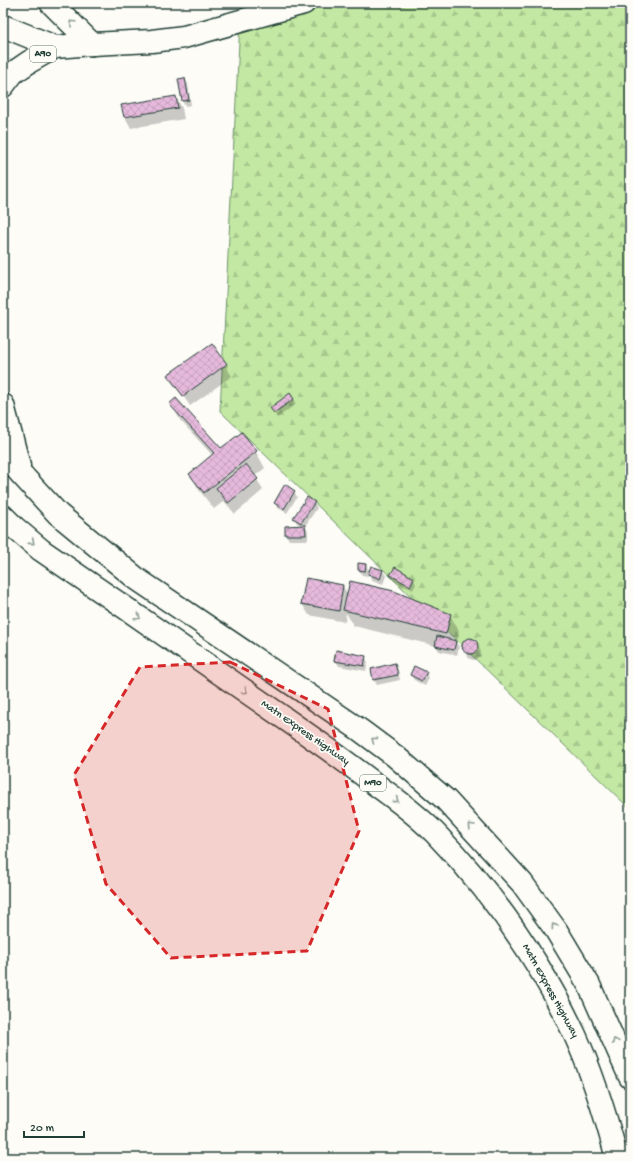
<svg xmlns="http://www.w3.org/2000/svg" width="633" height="1161" viewBox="0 0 633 1161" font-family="'Gochi Hand',sans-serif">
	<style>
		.forest { fill: url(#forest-firs); stroke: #71926c }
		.shadow { fill: #0003 }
		.building { fill: url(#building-cross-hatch); stroke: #1f3d34 }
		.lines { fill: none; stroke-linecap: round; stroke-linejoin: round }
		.secondary-casing { stroke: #1f3d34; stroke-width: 25 }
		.motorway-casing { stroke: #1f3d34; stroke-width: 25 }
		.secondary { stroke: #fdfcf7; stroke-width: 22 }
		.motorway { stroke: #fdfcf7; stroke-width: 22 }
		.oneway { stroke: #8e9c96 }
		.marked { fill: #d62828; fill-opacity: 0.2; stroke: #d62828; stroke-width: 3; stroke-dasharray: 8 5; stroke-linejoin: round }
		.labels { text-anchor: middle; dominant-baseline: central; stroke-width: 3.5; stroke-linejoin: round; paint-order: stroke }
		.shield { fill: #fdfcf7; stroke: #62766e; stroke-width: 1 }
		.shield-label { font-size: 10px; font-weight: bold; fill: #1f3d34 }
		.street-label { font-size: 11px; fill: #1f3d34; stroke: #fdfcf7 }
	</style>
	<defs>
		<pattern id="forest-firs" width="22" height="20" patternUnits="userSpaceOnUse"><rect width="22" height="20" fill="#c3e8a3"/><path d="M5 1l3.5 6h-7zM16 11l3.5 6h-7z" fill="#a7c88d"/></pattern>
		<pattern id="building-cross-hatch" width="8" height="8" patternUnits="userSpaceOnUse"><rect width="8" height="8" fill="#e6b9dc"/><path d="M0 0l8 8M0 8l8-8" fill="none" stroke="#c5a0bd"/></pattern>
	</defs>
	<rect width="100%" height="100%" fill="#fdfcf7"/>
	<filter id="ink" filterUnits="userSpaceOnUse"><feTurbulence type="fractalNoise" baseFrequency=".025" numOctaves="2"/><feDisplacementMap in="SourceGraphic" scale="8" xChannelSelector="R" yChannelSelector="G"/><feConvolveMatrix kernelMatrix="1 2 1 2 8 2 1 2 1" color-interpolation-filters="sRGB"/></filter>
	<g filter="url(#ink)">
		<polygon class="forest" points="241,3 630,3 630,809 220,411"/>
		<g class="shadow">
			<polygon points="185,79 188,84 191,105 185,106 182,101"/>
			<polygon points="176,97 182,108 184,119 131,128 125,117 123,106"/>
			<polygon points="212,345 232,376 190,406 169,375"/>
			<polygon points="293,399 296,404 277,418 271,408"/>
			<polygon points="171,404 221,449 256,452 265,468 255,476 263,490 235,514 224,501 214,509 199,490 190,474 213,456 180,420"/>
			<polygon points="294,491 297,497 287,513 278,508 275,503"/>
			<polygon points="314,503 317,508 305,526 308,531 308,540 289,540 286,535 286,527 302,526 297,523 294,518"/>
			<polygon points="359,565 366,565 370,572 383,571 386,576 383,584 372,580 368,573 368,576 362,575 359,570"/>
			<polygon points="391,575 413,578 416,584 413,590 394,581"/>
			<polygon points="307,579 343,586 348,595 450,615 459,631 457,644 459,647 457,655 439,651 436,646 354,626 346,613 345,622 309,615 302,604"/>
			<polygon points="470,638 474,640 477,643 481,652 480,656 474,660 470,659 467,656 463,646 464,642"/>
			<polygon points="365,657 368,662 366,671 339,666 336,661"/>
			<polygon points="395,664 398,670 400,680 377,685 374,680 372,669"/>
			<polygon points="426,673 429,678 425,686 414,680 411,675"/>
		</g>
		<g class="building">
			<polygon points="185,78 189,100 182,101 178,79"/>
			<polygon points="176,96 178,108 124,117 121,105"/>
			<polygon points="212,343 227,364 183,396 167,375"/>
			<polygon points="290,393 294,399 274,413 270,408"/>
			<polygon points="176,398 221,448 242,432 257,451 204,493 189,474 214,453 169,404"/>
			<polygon points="246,464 258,479 228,503 216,488"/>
			<polygon points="285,484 295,491 284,509 274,503"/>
			<polygon points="307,497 315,502 301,523 293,518"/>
			<polygon points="305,525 306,535 285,535 285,526"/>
			<polygon points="358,563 366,564 365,571 358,570"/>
			<polygon points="371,566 383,570 380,579 368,574"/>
			<polygon points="395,567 414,578 410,586 390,575"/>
			<polygon points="306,578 343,585 339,611 301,604"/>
			<polygon points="350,581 394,591 451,614 446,634 343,610"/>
			<polygon points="437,636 456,641 454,650 435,646"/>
			<circle cx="470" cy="646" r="8"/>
			<polygon points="336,650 366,656 364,666 334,661"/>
			<polygon points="395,663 398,675 373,680 371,669"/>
			<polygon points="414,666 427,672 422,681 410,675"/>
		</g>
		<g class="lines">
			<g class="secondary-casing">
				<polyline id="secondary" points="92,44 152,41 184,37 304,3"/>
			</g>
			<g class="motorway-casing">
				<g id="motorway">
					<polyline points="51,3 92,44"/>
					<polyline points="3,26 55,47"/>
					<polyline points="3,86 13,73 29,62 55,47 92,44"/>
					<polyline points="3,405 19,466"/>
					<polyline points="3,449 10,461 22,475 58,514 137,579 360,730 395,756 446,800 522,883 556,930 589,985 630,1077"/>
					<path d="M3,516L15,528L41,550C120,604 198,658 277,713C310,736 343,759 375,784C396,799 417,815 435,833C492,892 540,961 575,1035C593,1074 606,1117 617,1158"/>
				</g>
			</g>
			<use href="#secondary" class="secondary"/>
			<use href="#motorway" class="motorway"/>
		</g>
		<defs><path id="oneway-chevron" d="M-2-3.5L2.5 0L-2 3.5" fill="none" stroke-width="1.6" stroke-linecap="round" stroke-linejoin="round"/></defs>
		<g class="oneway">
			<use href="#oneway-chevron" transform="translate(72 23) rotate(-137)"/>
			<use href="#oneway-chevron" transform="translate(32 542) rotate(40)"/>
			<use href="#oneway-chevron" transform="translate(138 617) rotate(35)"/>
			<use href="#oneway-chevron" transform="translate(245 691) rotate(35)"/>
			<use href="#oneway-chevron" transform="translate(374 740) rotate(-144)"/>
			<use href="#oneway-chevron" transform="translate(396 800) rotate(37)"/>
			<use href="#oneway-chevron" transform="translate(471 826) rotate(-133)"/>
			<use href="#oneway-chevron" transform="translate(554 926) rotate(-125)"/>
			<use href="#oneway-chevron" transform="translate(615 1041) rotate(-114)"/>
		</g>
	</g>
	<path class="marked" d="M230,662L328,709L359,831L307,951L171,958L106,884L74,775L140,667Z"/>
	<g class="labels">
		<g class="shield">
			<rect x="30" y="46" width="26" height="16" rx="3"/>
			<rect x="360" y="775" width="26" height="16" rx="3"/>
		</g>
		<g class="shield-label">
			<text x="43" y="54">A90</text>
			<text x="373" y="783">M90</text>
		</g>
		<g class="street-label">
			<text transform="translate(305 733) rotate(35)">Matn Express Highway</text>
			<text transform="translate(550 991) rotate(61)">Matn Express Highway</text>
		</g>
	</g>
	<rect width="633" height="1161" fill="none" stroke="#fdfcf7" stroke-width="16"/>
	<rect x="8" y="8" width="617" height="1145" fill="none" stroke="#1f3d34" stroke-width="1.5" filter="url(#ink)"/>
	<path d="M24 1131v6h60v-6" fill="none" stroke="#1f3d34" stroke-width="2"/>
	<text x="30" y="1131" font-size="12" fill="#1f3d34" stroke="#fdfcf7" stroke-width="3" paint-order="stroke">20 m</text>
</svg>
